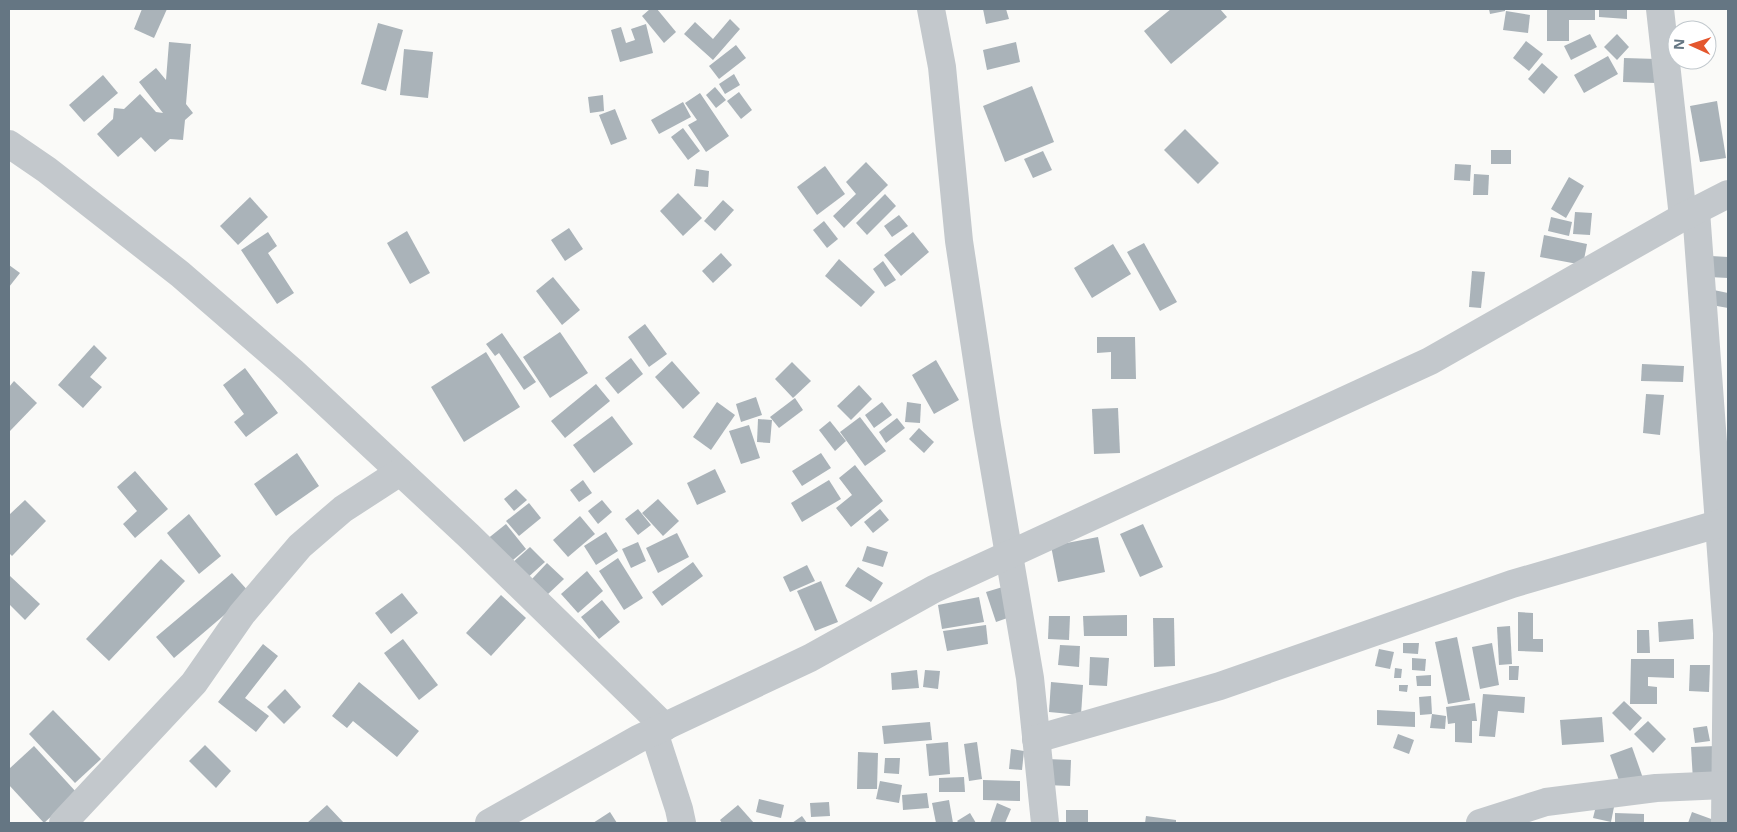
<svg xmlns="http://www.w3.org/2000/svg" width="1737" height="832" viewBox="0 0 1737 832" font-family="'Open Sans',sans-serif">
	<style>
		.building { fill: #aab3b9 }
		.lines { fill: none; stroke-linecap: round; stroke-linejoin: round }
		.street { stroke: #c3c8cc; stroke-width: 28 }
	</style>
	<rect width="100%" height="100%" fill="#fafaf8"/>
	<g class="building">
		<polygon points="142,9 167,9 154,38 134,29"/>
		<polygon points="650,9 657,9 676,32 664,43 642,16"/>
		<polygon points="983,9 1006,9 1009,19 986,24"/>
		<polygon points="1171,9 1220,9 1227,17 1171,64 1144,31"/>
		<polygon points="1489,9 1505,9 1505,11 1490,14"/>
		<polygon points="1547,9 1595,9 1595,20 1569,20 1569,41 1547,41"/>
		<polygon points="1599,9 1627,9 1627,19 1599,17"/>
		<polygon points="1506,11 1530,15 1528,33 1503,30"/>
		<polygon points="730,19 740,29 713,60 684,34 695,22 713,39"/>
		<polygon points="378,23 403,30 386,91 361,84"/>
		<polygon points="646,24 653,53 620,62 611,30 621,27 626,43 635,40 631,29"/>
		<polygon points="1590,34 1597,47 1571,60 1564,46"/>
		<polygon points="1617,34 1629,47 1617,60 1604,47"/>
		<polygon points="1526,41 1543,54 1529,71 1513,58"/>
		<polygon points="169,42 191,44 186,104 193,113 185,120 183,140 170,139 155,152 141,137 118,157 97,134 113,119 114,108 124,109 140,94 156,112 163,113 139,82 156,68 166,80"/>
		<polygon points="1016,42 1020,62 987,70 983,50"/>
		<polygon points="736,45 746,58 719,79 709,66"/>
		<polygon points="404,49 433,52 428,98 400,95"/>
		<polygon points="1608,56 1618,74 1584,93 1574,75"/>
		<polygon points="1624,58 1657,59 1656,83 1623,82"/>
		<polygon points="1542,63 1558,77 1544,94 1528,79"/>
		<polygon points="734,74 740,85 725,94 719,84"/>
		<polygon points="103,75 118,93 84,122 69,105"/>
		<polygon points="1032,86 1054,142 1005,162 983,106"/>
		<polygon points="715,87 726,100 716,108 706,95"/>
		<polygon points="739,92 752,110 741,119 727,101"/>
		<polygon points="700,93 729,136 706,152 688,125 697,120 685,103"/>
		<polygon points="603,95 604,111 590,113 588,97"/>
		<polygon points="1717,101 1726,158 1700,162 1690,106"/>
		<polygon points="683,102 691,117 659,134 651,120"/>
		<polygon points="615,109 627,139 611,145 599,115"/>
		<polygon points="683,128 700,151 688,160 671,137"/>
		<polygon points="1185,129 1219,163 1198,184 1164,150"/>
		<rect x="1491" y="150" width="20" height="14"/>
		<polygon points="1043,151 1052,170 1033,178 1024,159"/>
		<polygon points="866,162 888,185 844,228 833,216 856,194 846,182"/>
		<polygon points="1455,164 1471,165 1470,181 1454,180"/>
		<polygon points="825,166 845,194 817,215 797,187"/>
		<polygon points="696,169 709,171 708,187 694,186"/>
		<polygon points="1474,174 1489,175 1488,195 1473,195"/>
		<polygon points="1569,177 1584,186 1566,218 1551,209"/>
		<polygon points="678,193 702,218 683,236 660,211"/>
		<polygon points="885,194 896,206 867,235 856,223"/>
		<polygon points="250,197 268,217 238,245 220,226"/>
		<polygon points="723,200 734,210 715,231 704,221"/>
		<polygon points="1575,212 1592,213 1590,235 1573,234"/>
		<polygon points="899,215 908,226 892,237 884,226"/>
		<polygon points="1551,217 1572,222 1569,236 1548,231"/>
		<polygon points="824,221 838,239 827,248 813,230"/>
		<polygon points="569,228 583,249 565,261 551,240"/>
		<polygon points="407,231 430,273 410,284 387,243"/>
		<polygon points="268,232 277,246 268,253 294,293 277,304 241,250"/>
		<polygon points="913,232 929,252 901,276 884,255"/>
		<polygon points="1544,235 1587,244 1583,265 1540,257"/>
		<polygon points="1144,243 1177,302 1160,311 1127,252"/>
		<polygon points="1113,244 1131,274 1092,298 1074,268"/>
		<polygon points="721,253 732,265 713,283 702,271"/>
		<polygon points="1711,256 1728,257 1728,278 1709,277"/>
		<polygon points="839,259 875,292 861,307 825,276"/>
		<polygon points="883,261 896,280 885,287 873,269"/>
		<polygon points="9,265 20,273 9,287"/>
		<polygon points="1472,271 1485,272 1481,308 1469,307"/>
		<polygon points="553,277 580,310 562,325 536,291"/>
		<polygon points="1709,289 1728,293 1728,308 1706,304"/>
		<polygon points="645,324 667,354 649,367 628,337"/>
		<polygon points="560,332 588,373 550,398 523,357"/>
		<polygon points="502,333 536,382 524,390 499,353 495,356 486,344"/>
		<polygon points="1097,337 1135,337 1136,379 1111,379 1111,352 1097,353"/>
		<polygon points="94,345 107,358 90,377 102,387 83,408 58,385"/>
		<polygon points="486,352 520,407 464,442 431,387"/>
		<polygon points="631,358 643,374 618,394 605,378"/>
		<polygon points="936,360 959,400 934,414 912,375"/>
		<polygon points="672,361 700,393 683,409 655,377"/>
		<polygon points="792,362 811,381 793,398 775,379"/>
		<polygon points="1642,364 1684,366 1683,382 1641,381"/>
		<polygon points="245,368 278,413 246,437 234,422 244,414 223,385"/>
		<polygon points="14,381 37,403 9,432 9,387"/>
		<polygon points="596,384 610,401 565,438 551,421"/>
		<polygon points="859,385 872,399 851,420 837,406"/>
		<polygon points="1646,394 1664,395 1660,435 1643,433"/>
		<polygon points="756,397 762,415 741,422 736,404"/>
		<polygon points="795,398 803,410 779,428 770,417"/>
		<polygon points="717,402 735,415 711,450 693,437"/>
		<polygon points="882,402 892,415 874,428 865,415"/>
		<polygon points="907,402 921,404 920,423 905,422"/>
		<polygon points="1118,408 1120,453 1094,454 1092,409"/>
		<polygon points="612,416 633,444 594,473 573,445"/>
		<polygon points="860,417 886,451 865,466 840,432"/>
		<polygon points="897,418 905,428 886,443 879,432"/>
		<polygon points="758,419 772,420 770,443 757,442"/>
		<polygon points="830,421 846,441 835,451 819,430"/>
		<polygon points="749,425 760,458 741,464 729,431"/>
		<polygon points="919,428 934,442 924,453 909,439"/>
		<polygon points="297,453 319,486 276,516 254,484"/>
		<polygon points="821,453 831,468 802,486 792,471"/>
		<polygon points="855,465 883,501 851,527 836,508 852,495 839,478"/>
		<polygon points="715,469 726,492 697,505 687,483"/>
		<polygon points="135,471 168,509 135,538 123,524 137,511 117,487"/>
		<polygon points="583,480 592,493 579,502 570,490"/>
		<polygon points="829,480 841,499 802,522 791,503"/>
		<polygon points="516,489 527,500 514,511 504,499"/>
		<polygon points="658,499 679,521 663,536 642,513"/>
		<polygon points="25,500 46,521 12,556 9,553 9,515"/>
		<polygon points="602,500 612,512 598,524 588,511"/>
		<polygon points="529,503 541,518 519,536 506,521"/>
		<polygon points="638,509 651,525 638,535 625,519"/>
		<polygon points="880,509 889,520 873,533 864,522"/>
		<polygon points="189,514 221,556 199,574 167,533"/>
		<polygon points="580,516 595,534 568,557 553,540"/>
		<polygon points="506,524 526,549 507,565 486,540"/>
		<polygon points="1143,524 1163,567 1140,577 1120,534"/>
		<polygon points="606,532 618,551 596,565 584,546"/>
		<polygon points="677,533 689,557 658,573 646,548"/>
		<polygon points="1098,537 1105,572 1058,582 1051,546"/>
		<polygon points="638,542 646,561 631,568 622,549"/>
		<polygon points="867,546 888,552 883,567 862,561"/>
		<polygon points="530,547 545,562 525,580 511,564"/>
		<polygon points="618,558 643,598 624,610 599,571"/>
		<polygon points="161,559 185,581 109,661 86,639"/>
		<polygon points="693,562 703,576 662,606 652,592"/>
		<polygon points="547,563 564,579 547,595 532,579"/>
		<polygon points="807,565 815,581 790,592 783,577"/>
		<polygon points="858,567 883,583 871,602 845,586"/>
		<polygon points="587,571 603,591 578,613 561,594"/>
		<polygon points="232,573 250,593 174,658 156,637"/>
		<polygon points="10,576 40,604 25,620 9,604"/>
		<polygon points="821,581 838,622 815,631 797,591"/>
		<polygon points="1006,586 1016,615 996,622 986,592"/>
		<polygon points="402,593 418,613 391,634 375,613"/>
		<polygon points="501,595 526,618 491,656 466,633"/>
		<polygon points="979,597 984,622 942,629 938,605"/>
		<polygon points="602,600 620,622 599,639 581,617"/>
		<polygon points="1518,612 1533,613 1533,639 1543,639 1543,652 1518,651"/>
		<polygon points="1127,615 1127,636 1084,636 1083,616"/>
		<polygon points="1049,616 1070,616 1069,640 1048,639"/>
		<polygon points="1153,618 1174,618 1175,666 1154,667"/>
		<polygon points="1693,619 1694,639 1659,642 1658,622"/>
		<polygon points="986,625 988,644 947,651 943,631"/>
		<polygon points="1510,626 1512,664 1499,665 1497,627"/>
		<polygon points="1637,630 1649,630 1650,653 1637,653"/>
		<polygon points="1457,637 1470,700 1448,704 1435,642"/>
		<polygon points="403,639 438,685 419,700 384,653"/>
		<polygon points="1403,643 1419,643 1418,654 1403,653"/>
		<polygon points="1492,643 1499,685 1480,689 1472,647"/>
		<polygon points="263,644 278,656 245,698 269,716 256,732 218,702"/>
		<polygon points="1060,645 1080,646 1079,667 1058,665"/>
		<polygon points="1379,649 1394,652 1390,669 1375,666"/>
		<polygon points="1090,657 1109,658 1107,686 1089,685"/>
		<polygon points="1412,658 1426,659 1425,671 1412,670"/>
		<polygon points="1631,659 1674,659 1674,678 1648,677 1648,686 1657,687 1657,704 1630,704"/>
		<polygon points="1690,665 1710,665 1709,692 1689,691"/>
		<polygon points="1509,666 1519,666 1518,680 1509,680"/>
		<polygon points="1395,668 1402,669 1401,678 1394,678"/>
		<polygon points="917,670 919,688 892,690 891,673"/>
		<polygon points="925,670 940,671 938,689 923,687"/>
		<polygon points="1431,675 1431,686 1417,686 1416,676"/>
		<polygon points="359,682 419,731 397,757 353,721 347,728 332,716"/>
		<polygon points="1051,682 1083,685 1081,715 1049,712"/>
		<polygon points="1399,685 1408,685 1407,692 1399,691"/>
		<polygon points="285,689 301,707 284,724 267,707"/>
		<polygon points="1483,694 1525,697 1524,713 1498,711 1495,737 1479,736"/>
		<polygon points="1431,696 1432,714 1420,715 1419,697"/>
		<polygon points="1624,701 1642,718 1630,731 1612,713"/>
		<polygon points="1475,703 1477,721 1472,721 1472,743 1455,742 1455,723 1448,724 1446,707"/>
		<polygon points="53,710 101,759 75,783 29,734"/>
		<polygon points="1377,710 1415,712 1415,727 1377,725"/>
		<polygon points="1432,714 1446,716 1445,729 1430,728"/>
		<polygon points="1602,717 1604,742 1562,745 1560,720"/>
		<polygon points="1648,721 1666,739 1653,753 1634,734"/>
		<polygon points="930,722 932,740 884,744 882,726"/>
		<polygon points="1707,726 1710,741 1695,743 1693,728"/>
		<polygon points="1398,734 1414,740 1409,754 1393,748"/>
		<polygon points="948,742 950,774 929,776 926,744"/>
		<polygon points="977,742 982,779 969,781 964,744"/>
		<polygon points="205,745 231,771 216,788 189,761"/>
		<polygon points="34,746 77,793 44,823 9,785 9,769"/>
		<polygon points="1716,746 1717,779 1693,780 1691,747"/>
		<polygon points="1632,747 1644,781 1622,789 1610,755"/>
		<polygon points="1011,749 1024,751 1022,770 1009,769"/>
		<polygon points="858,752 878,753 877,789 857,789"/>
		<polygon points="885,758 900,758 899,774 884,773"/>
		<polygon points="1047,759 1071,760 1070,786 1046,785"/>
		<polygon points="964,777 965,792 939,792 939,778"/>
		<polygon points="983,780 1020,781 1020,801 983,800"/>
		<polygon points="880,781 902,785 899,803 876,799"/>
		<polygon points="927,793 929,808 903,810 902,795"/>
		<polygon points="759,799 784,805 781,818 756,812"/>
		<polygon points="949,800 953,823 936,823 932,803"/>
		<polygon points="829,802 830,816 811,817 810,803"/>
		<polygon points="1597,802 1614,807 1611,822 1593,818"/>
		<polygon points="997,803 1011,809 1005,823 990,823"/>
		<polygon points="327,805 344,823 307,823"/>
		<polygon points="738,805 754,823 722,823 720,820"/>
		<rect x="1066" y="810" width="22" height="13"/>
		<polygon points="610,812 617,823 593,823"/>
		<polygon points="1692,812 1714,820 1713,823 1688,823"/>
		<polygon points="970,813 976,823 959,823 957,821"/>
		<polygon points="1615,813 1644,814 1644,823 1615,823"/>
		<polygon points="802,816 807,823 792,823"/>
		<polygon points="1146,816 1176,820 1176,823 1145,823"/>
	</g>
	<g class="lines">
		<g class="street">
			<polyline points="931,9 942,67 959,241 987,426 1030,678 1045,823"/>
			<polyline points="1660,9 1683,217"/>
			<polyline points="9,144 47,170 180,274 292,371 469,536 665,727"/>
			<polyline points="1696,211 1727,633 1725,823"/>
			<polyline points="654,732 679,809 682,823"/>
			<polyline points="1036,739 1220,686 1512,584 1728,521"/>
			<polyline points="63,823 194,683 242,614 300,546 343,509 400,472"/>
			<polyline points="489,823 638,739 810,658 934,589 1430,361 1683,217 1728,194"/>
			<polyline points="1480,823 1546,802 1656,788 1725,785"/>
		</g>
	</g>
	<rect width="1737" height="832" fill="none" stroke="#657683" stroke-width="20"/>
	<g transform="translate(1692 45) rotate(273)"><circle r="24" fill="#ffffff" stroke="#c1c8cd"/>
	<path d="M0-4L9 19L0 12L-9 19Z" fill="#e4572e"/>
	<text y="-8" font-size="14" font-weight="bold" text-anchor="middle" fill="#657683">N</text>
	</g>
</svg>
